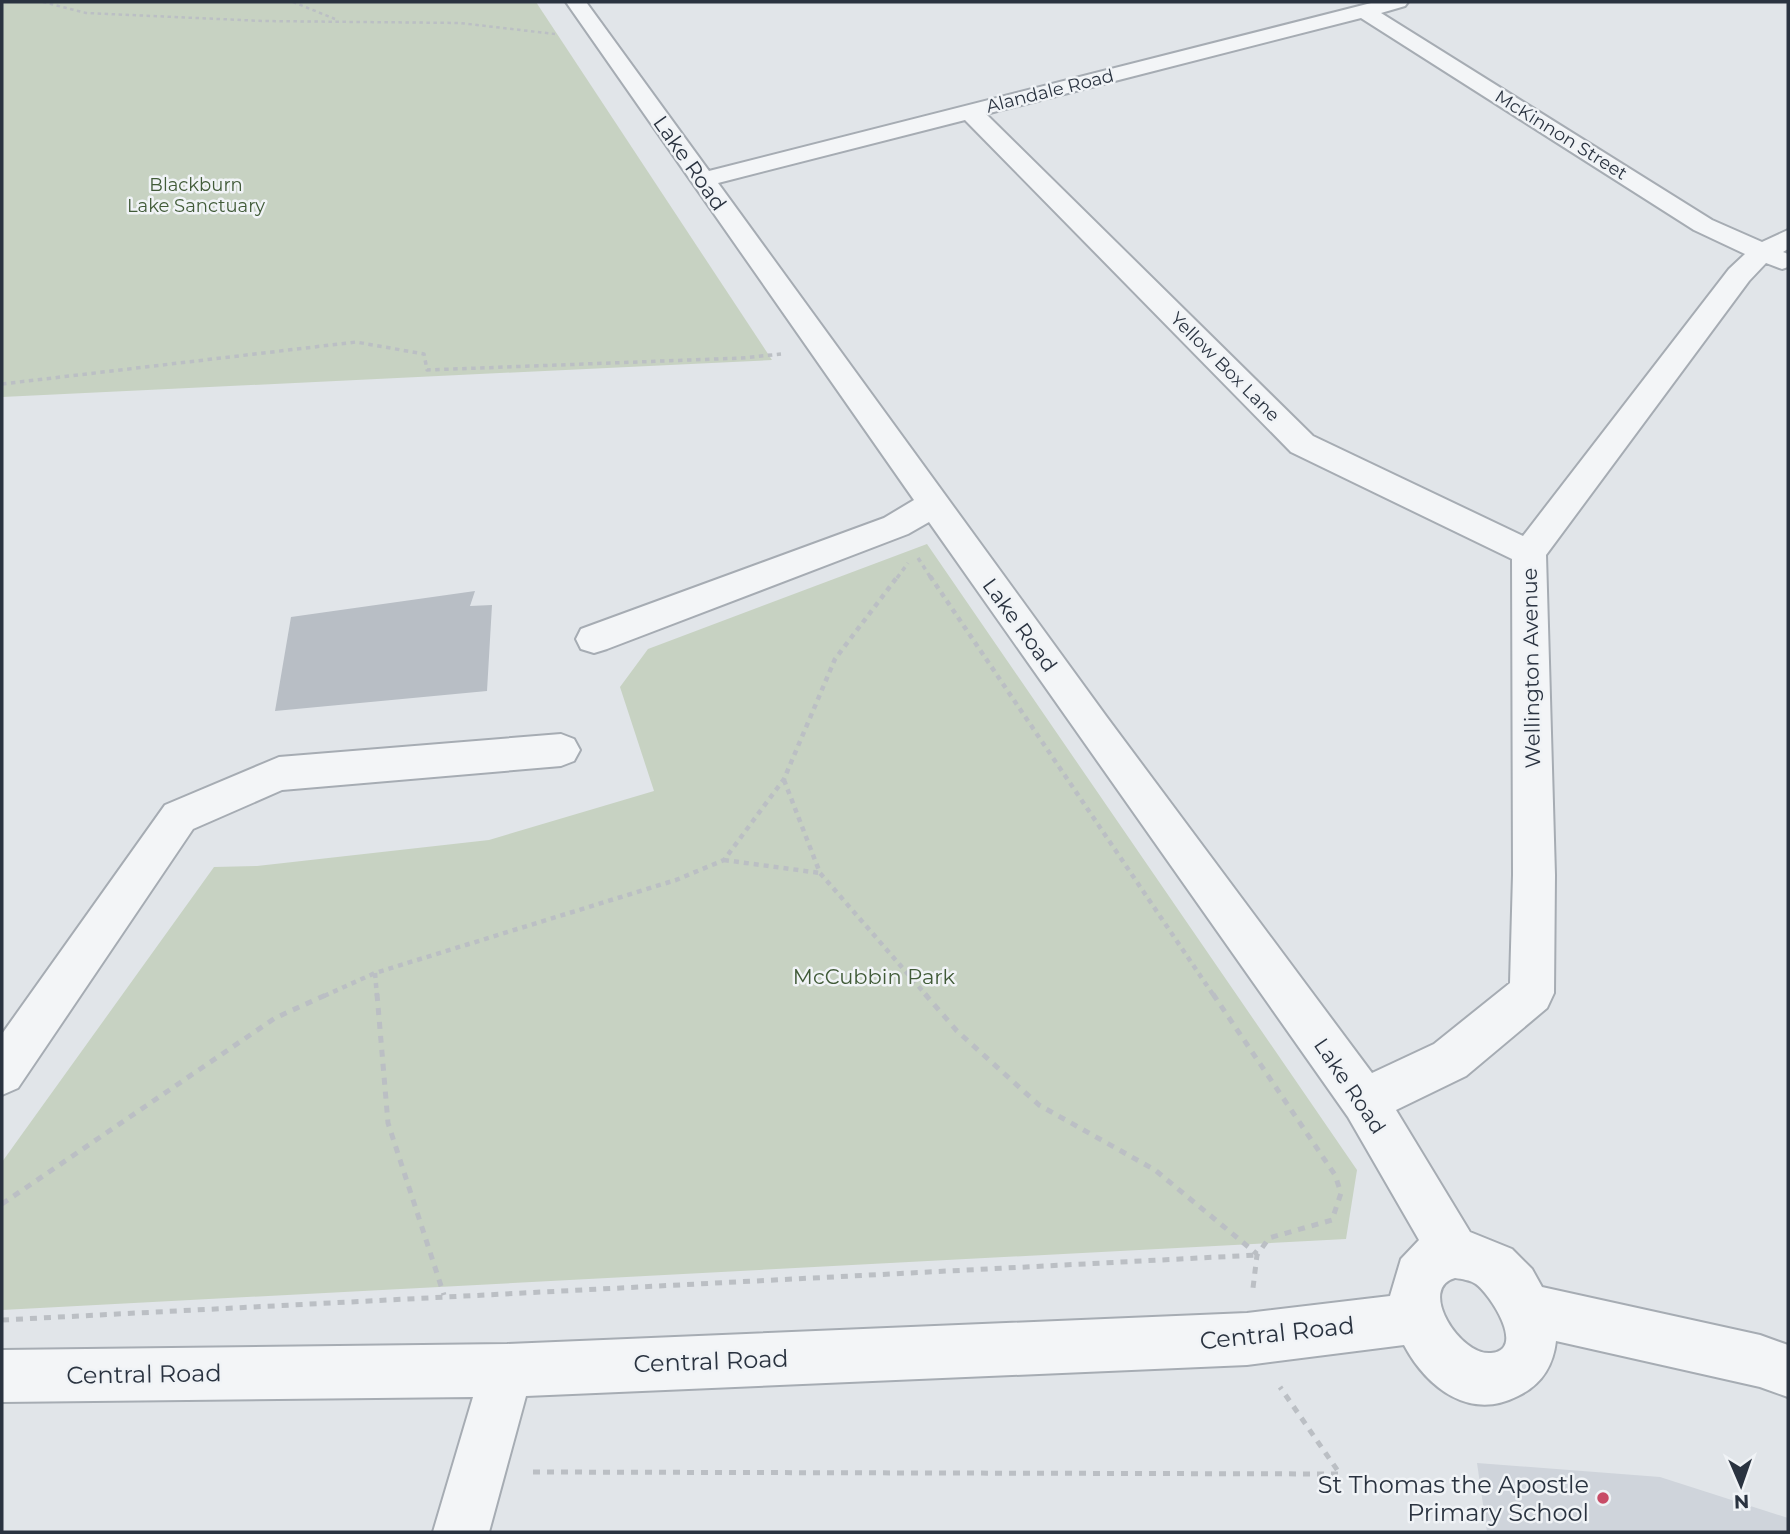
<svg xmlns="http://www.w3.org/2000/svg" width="1790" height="1534" viewBox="0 0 1790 1534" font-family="Montserrat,sans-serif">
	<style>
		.built { fill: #cfd4db }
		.green { fill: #c7d2c2 }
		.building { fill: #b8bec5 }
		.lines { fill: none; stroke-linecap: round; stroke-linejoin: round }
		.minor-casing { stroke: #a6acb3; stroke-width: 4 }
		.path-far3 { stroke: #bbbfc4; stroke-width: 2.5; stroke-dasharray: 3.5 3.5; stroke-linecap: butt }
		.path-far2 { stroke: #bbbfc4; stroke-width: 3.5; stroke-dasharray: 4.5 4.5; stroke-linecap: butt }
		.path-far1 { stroke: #bbbfc4; stroke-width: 4.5; stroke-dasharray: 5 5; stroke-linecap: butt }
		.path { stroke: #bbbfc4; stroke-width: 5; stroke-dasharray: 7 7; stroke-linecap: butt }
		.minor { fill: #f3f5f7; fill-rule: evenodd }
		.poi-dot { fill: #c84c67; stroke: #f0f3f6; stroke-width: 2.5 }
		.labels { text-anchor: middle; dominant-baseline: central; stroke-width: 5; stroke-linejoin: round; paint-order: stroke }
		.far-street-label { font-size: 18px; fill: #2a3340; stroke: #f0f3f6 }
		.far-park-label { font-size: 18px; fill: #415b38; stroke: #f0f3f6 }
		.street-label { font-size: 21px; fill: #2a3340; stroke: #f0f3f6 }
		.park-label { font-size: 21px; fill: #415b38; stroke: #f0f3f6 }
		.near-street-label { font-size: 24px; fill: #2a3340; stroke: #f0f3f6 }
		.near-poi-label { font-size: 24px; fill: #2a3340; stroke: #f0f3f6; text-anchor: end }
	</style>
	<rect width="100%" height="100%" fill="#e1e5e9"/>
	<polygon class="built" points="1477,1463 1660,1477 1788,1518 1788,1532 1487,1532"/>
	<g class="green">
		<polygon points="2,2 536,2 772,360 2,397"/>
		<polygon points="927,544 1357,1170 1346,1239 2,1310 2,1162 214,867 257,866 489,840 654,791 620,687 648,649"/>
	</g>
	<polygon class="building" points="475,591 470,606 492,605 487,691 275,711 291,617"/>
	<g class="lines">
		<g class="minor-casing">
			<g id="minor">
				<path d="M566,2H586L709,171L1375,2H1408L1405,6L1381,13L1712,220L1762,242L1788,230V249L1783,252L1788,254V267L1782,269L1766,263L1749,281L1546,555L1555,875L1554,993L1547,1008L1466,1076L1396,1110L1470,1232L1512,1249L1532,1269L1542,1287L1760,1335L1788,1345V1397L1760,1387L1556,1341C1553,1367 1541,1385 1518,1396C1470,1421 1427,1388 1404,1345L1247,1365L526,1396L489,1532H433L473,1397L2,1402V1350L507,1344L1247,1313L1390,1296L1401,1259L1419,1240L1348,1117L929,522L908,534L607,649L594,653L581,649L576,639L581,629L884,518L914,500ZM1361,18L1694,230L1745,254L1729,269L1523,536L1313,436L986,114ZM965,120L1291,452L1512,559L1513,875L1510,983L1434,1044L1372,1073L1106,716L718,183ZM1455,1278C1462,1279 1470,1280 1476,1284C1490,1294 1527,1350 1491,1353C1460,1356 1417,1288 1455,1278Z"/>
				<polygon points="561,734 574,739 580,750 574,761 561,766 282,790 193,829 18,1088 2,1095 2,1034 165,805 279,757"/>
			</g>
		</g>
		<g class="path-far3">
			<polyline points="43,2 86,13 263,21 460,23 555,34"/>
			<polyline points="293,2 335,19"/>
		</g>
		<g class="path-far2">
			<polyline points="2,384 356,342 424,354 427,370 742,358 781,354"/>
			<polyline points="918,558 931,578"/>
			<polyline points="897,578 908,563"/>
		</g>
		<g class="path-far1">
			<polyline points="930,576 1214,996"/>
			<polyline points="784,780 820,873 927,996"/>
			<polyline points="724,860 820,873"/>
			<polyline points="375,973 377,996"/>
			<polyline points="324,996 375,973 676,880 724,860 784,779 835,659 898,576"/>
		</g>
		<g class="path">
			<polyline points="377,994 388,1123 444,1295"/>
			<polyline points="925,994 957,1031 1039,1105 1155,1170 1257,1254"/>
			<polyline points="1213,994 1335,1175 1341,1193 1332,1220 1269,1238 1257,1255 1253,1288"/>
			<polyline points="2,1204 275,1018 328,994"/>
			<polyline points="2,1320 1257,1255"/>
			<polyline points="533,1472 1340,1474 1280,1387"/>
		</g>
		<use href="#minor" class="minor"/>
	</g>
	<circle class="poi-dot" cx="1603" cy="1498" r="7"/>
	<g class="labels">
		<g class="far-street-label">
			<text transform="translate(1050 91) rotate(-14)">Alandale Road</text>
			<text transform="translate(1561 135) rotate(32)">McKinnon Street</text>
			<text transform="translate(1225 367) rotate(45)">Yellow Box Lane</text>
		</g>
		<g class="far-park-label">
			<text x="196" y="185">Blackburn<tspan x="196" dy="21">Lake Sanctuary</tspan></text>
		</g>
		<g class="street-label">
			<text transform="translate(690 163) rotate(55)">Lake Road</text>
			<text transform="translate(1020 625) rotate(54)">Lake Road</text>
			<text transform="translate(1531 668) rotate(-91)">Wellington Avenue</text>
			<text transform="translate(1350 1086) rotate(56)">Lake Road</text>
		</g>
		<g class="park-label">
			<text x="874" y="976">McCubbin Park</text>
		</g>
		<g class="near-street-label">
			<text transform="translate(1277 1333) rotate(-6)">Central Road</text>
			<text transform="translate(711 1361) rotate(-2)">Central Road</text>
			<text transform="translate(144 1374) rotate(-1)">Central Road</text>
		</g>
		<g class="near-poi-label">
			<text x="1589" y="1484">St Thomas the Apostle<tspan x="1589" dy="28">Primary School</tspan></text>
		</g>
	</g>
	<rect width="1790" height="1534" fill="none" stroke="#2a3340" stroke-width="7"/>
	<g transform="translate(1741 1485) rotate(178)" stroke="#f0f3f6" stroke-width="5" paint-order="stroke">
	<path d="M0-5L12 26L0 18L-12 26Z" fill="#2a3340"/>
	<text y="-10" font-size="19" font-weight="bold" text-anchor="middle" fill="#2a3340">N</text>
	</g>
</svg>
